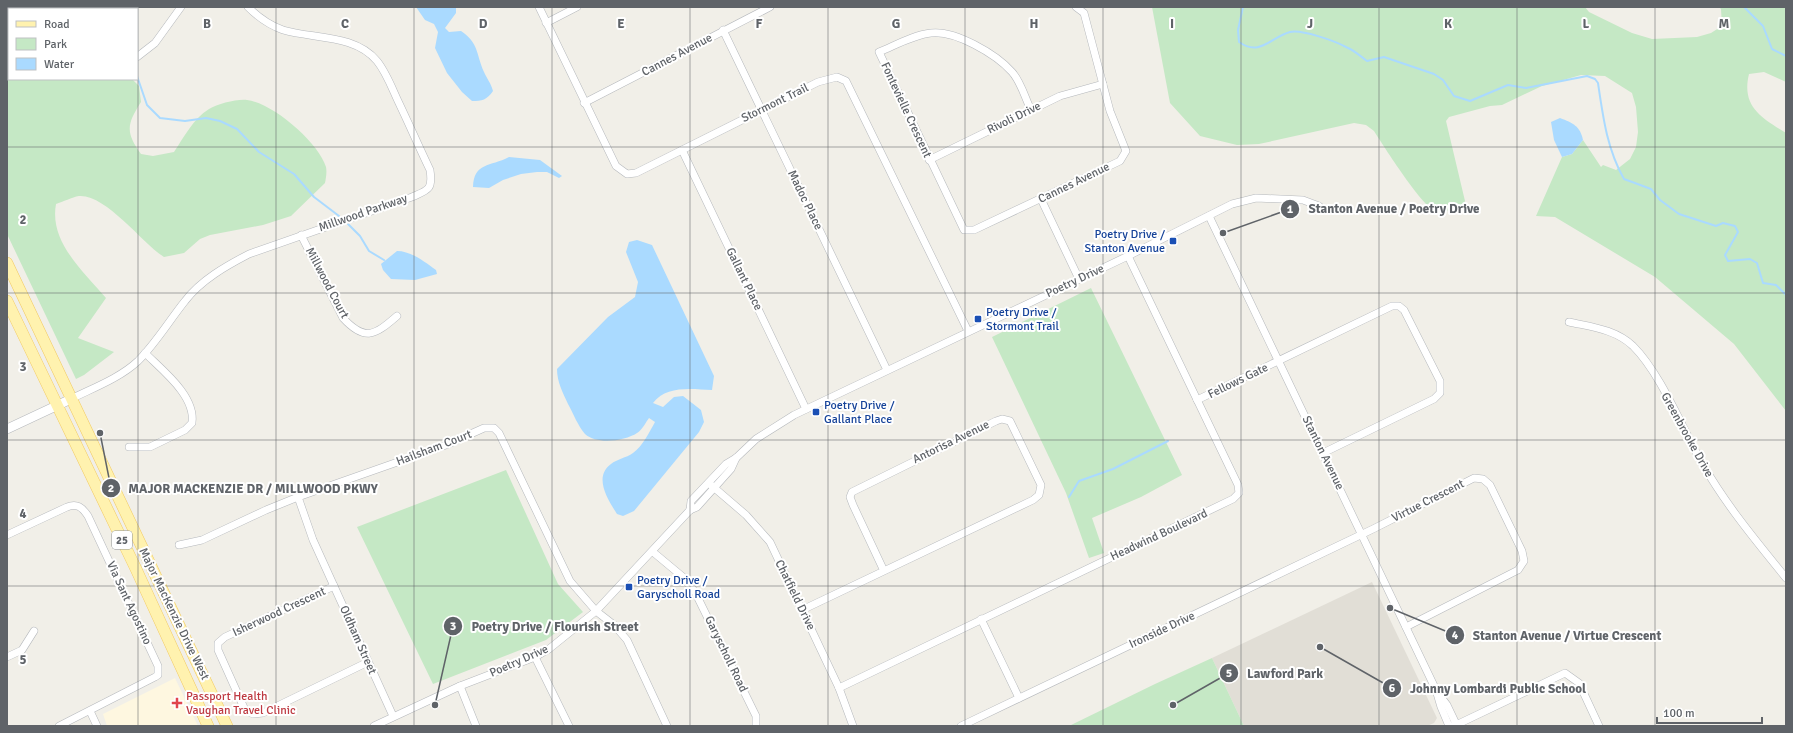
<svg xmlns="http://www.w3.org/2000/svg" width="1793" height="733" viewBox="0 0 1793 733" font-family="Signika,sans-serif">
	<style>
		.commercial { fill: #fef7e0 }
		.education { fill: #e1ded6 }
		.green { fill: #c5e8c5 }
		.water { fill: #aadaff }
		.lines { fill: none; stroke-linecap: round; stroke-linejoin: round }
		.stream { stroke: #aadaff; stroke-width: 2 }
		.minor-casing { stroke: #b5b8bc; stroke-width: 8 }
		.tertiary-casing { stroke: #b5b8bc; stroke-width: 10 }
		.primary-casing { stroke: #f2c960; stroke-width: 12 }
		.minor { stroke: #fff; stroke-width: 7 }
		.tertiary { stroke: #fff; stroke-width: 9 }
		.primary { stroke: #fff2af; stroke-width: 11 }
		.grid { fill: none; stroke: #5f6368; stroke-width: 1; stroke-opacity: 0.55 }
		.transit-dot { fill: #1a4fb4; stroke: #fff; stroke-width: 1.5 }
		.health-dot { fill: #e0444e; stroke: #fff; stroke-width: 1.5 }
		.labels { text-anchor: middle; dominant-baseline: central; stroke-width: 4; stroke-linejoin: round; paint-order: stroke }
		.shield { fill: #fff; stroke: #8f9295; stroke-width: 1 }
		.shield-label { font-size: 11px; font-weight: bold; fill: #5f6368 }
		.street-label { font-size: 12px; fill: #5f6368; stroke: #fff }
		.transit-label { font-size: 12px; fill: #164399; stroke: #fff; text-anchor: start }
		.health-label { font-size: 12px; fill: #be3a42; stroke: #fff; text-anchor: start }
		.grid-label { font-size: 13px; text-anchor: middle; font-weight: bold; fill: #5f6368; stroke: #fff; stroke-width: 4; stroke-linejoin: round; paint-order: stroke }
		.leader { fill: none; stroke: #5f6368; stroke-width: 1.5 }
		.callout-dot { fill: #5f6368; stroke: #fff; stroke-width: 1.5 }
		.mark-label { font-size: 12px; text-anchor: middle; font-weight: bold; fill: #fff }
		.callout-label { font-size: 13px; text-anchor: middle; font-weight: bold; fill: #5f6368; stroke: #fff; stroke-width: 4; stroke-linejoin: round; paint-order: stroke }
	</style>
	<rect width="100%" height="100%" fill="#f1efe8"/>
	<polygon class="commercial" points="175,678 198,726 107,726 103,714"/>
	<polygon class="education" points="1372,582 1437,718 1434,723 1427,726 1244,726 1212,658"/>
	<g class="green">
		<path d="M1152,7H1585L1589,12L1632,33L1652,39L1697,37L1711,33L1722,26L1721,9L1719,7H1786V82L1764,72L1749,74C1741,107 1762,118 1786,133V411L1734,344L1655,277L1555,217L1536,216L1562,157L1572,154L1583,140L1601,167L1603,165L1616,170L1630,159L1636,147L1638,132L1636,107L1632,93L1605,76L1581,75L1542,86L1502,105L1490,106L1449,117L1446,121L1465,201L1461,207C1454,209 1444,212 1437,212C1424,210 1383,145 1374,131L1366,125L1354,123L1259,144L1237,145L1200,136L1170,103Z"/>
		<path d="M7,74H9V79H132L139,86L141,102C127,124 125,132 141,154L153,156L174,152C184,137 193,119 209,109C218,104 236,99 247,100C273,103 319,143 326,167C327,172 326,178 325,183L291,216L263,225L210,235L200,239L184,253L164,257C143,244 106,194 79,196C72,197 63,202 56,204C49,242 84,272 106,298L78,338L114,352L84,375L76,379L7,234Z"/>
		<polygon points="1091,288 1182,475 1141,497 1092,518 1104,553 1089,558 1066,493 992,337"/>
		<polygon points="506,470 558,584 583,612 546,640 433,684 357,527"/>
		<polygon points="1212,658 1244,726 1069,726 1155,684"/>
	</g>
	<g class="water">
		<path d="M416,7H456V13L445,28L449,32L461,31C479,43 476,54 484,72C487,79 491,83 493,91C487,100 482,101 472,101L462,92L447,73L435,48L438,32L434,24L425,20Z"/>
		<path d="M1560,118C1573,123 1580,126 1583,140L1572,154L1562,157L1554,140L1551,122Z"/>
		<path d="M509,157L540,160L562,176L559,178L547,172H537L521,174L503,180L489,188L473,187C474,162 490,167 509,157Z"/>
		<path d="M637,240L652,245L714,376L712,390C692,389 666,385 653,403L663,407L674,397L683,396L701,410L704,422L699,432L634,511L623,516L617,514C608,500 593,477 611,464C617,459 626,458 633,453C642,447 650,431 655,422L649,418C646,422 642,430 637,433C625,441 597,445 585,434C578,426 573,413 568,404C563,393 557,382 557,369L608,317L635,297L638,282L626,252L629,242Z"/>
		<path d="M397,251C411,251 425,262 436,270L437,274L415,280L391,279L383,270L381,264Z"/>
	</g>
	<g class="lines">
		<g class="stream">
			<polyline points="27,7 35,9"/>
			<path d="M1243,7L1238,30L1239,42C1260,57 1271,37 1290,32C1301,29 1335,41 1346,47C1354,50 1360,56 1367,61L1384,57L1434,74L1443,80L1454,96L1470,101L1508,85L1526,88L1587,76L1595,79L1598,83C1603,117 1607,149 1624,179L1651,189L1660,200L1679,214L1716,226L1723,223L1735,226L1738,232L1725,255L1728,261L1750,259L1757,263L1763,283L1776,285L1786,295"/>
			<polyline points="1744,7 1763,26 1772,49 1786,56"/>
			<polyline points="137,76 147,105 160,118 185,121 206,118 220,121 237,129 259,152 294,174 314,197 339,216"/>
			<polyline points="348,224 360,236 369,251 384,260"/>
			<polyline points="1069,497 1079,481 1113,469 1168,441"/>
		</g>
		<g class="minor-casing">
			<g id="minor">
				<polyline points="7,7 9,11"/>
				<polyline points="539,7 616,166 627,174 636,173 818,82 837,77 846,81 968,331"/>
				<polyline points="546,23 577,7"/>
				<polyline points="723,30 887,370"/>
				<polyline points="137,57 155,43 181,7"/>
				<polyline points="584,103 770,7"/>
				<path d="M1031,110C1025,98 1021,82 1012,72C996,54 955,30 931,33C913,35 896,45 879,52L964,230H974L1120,161L1126,151L1110,111L1084,13L1076,7"/>
				<polyline points="682,150 806,409"/>
				<polyline points="929,160 1060,96 1103,84"/>
				<polyline points="1041,199 1079,279"/>
				<polyline points="1209,216 1436,690 1441,707 1449,726"/>
				<path d="M301,235L343,318C365,342 375,335 397,316"/>
				<path d="M1569,322C1591,327 1615,329 1633,346C1661,374 1682,428 1702,463C1726,505 1756,541 1786,578"/>
				<path d="M71,399C93,388 120,378 138,361C156,343 169,321 185,301C201,280 226,266 249,254L412,197C428,190 433,190 430,170C419,147 409,124 398,101C392,88 386,72 377,61C355,34 313,39 283,30C269,25 258,17 248,7"/>
				<polyline points="1197,400 1392,306 1399,306 1404,310 1440,381 1440,393 1434,399 1323,453"/>
				<path d="M129,447H150L185,430L192,423C196,396 162,370 145,353"/>
				<polyline points="711,485 746,515 770,542 839,688 853,726"/>
				<polyline points="298,497 313,540 393,716"/>
				<polyline points="690,510 691,501 726,464 736,458 756,439 794,415 1128,256 1232,204 1256,198 1303,200 1319,206"/>
				<path d="M7,535L67,507C77,503 82,507 88,516L158,666V675L155,677L59,726"/>
				<polyline points="179,545 202,540 266,510 298,497 446,445 484,428 494,428 499,433 570,581 596,611 614,625 627,640 667,726"/>
				<polyline points="653,552 683,577 695,592 756,716 756,726"/>
				<polyline points="334,586 225,637 218,643 218,650 245,710 253,714 263,713 368,662"/>
				<polyline points="802,610 1033,500 1039,495 1041,485 1010,421 1002,419 996,421 852,492 850,497 853,505 884,571"/>
				<polyline points="981,619 1019,698"/>
				<polyline points="7,657 22,650 34,631"/>
				<polyline points="535,657 569,726"/>
				<polyline points="460,686 476,726"/>
				<polyline points="839,688 1233,499 1239,493 1238,485 1128,256"/>
				<polyline points="1438,693 1447,705 1457,726"/>
				<polyline points="90,711 97,726"/>
				<polyline points="1456,725 1565,673 1579,683 1599,726"/>
				<polyline points="374,726 460,686 535,657 549,649 596,611 690,510 697,507 731,469 736,458"/>
				<polyline points="961,726 1373,529 1474,478 1483,479 1490,485 1522,551 1524,561 1518,570 1406,627"/>
			</g>
		</g>
		<g class="tertiary-casing">
			<g id="tertiary">
				<polyline points="7,429 71,399"/>
				<polyline points="1454,726 1456,725"/>
			</g>
		</g>
		<g class="primary-casing">
			<g id="primary">
				<polyline points="7,263 227,726"/>
				<polyline points="7,301 136,569 208,726"/>
			</g>
		</g>
		<use href="#minor" class="minor"/>
		<use href="#tertiary" class="tertiary"/>
		<use href="#primary" class="primary"/>
	</g>
	<path class="grid" d="M138,7V726M276,7V726M414,7V726M552,7V726M690,7V726M828,7V726M965,7V726M1103,7V726M1241,7V726M1379,7V726M1517,7V726M1655,7V726M7,147H1786M7,293H1786M7,440H1786M7,586H1786"/>
	<g class="transit-dot">
		<rect x="1169" y="237" width="8" height="8" rx="2"/>
		<rect x="974" y="315" width="8" height="8" rx="2"/>
		<rect x="812" y="408" width="8" height="8" rx="2"/>
		<rect x="625" y="583" width="8" height="8" rx="2"/>
	</g>
	<path class="health-dot" d="M175 697h4v4h4v4h-4v4h-4v-4h-4v-4h4z"/>
	<g class="labels">
		<rect class="shield" x="112" y="531" width="20" height="18" rx="3"/>
		<g class="shield-label">
			<text x="122" y="540">25</text>
		</g>
		<g class="street-label">
			<text transform="translate(677 55) rotate(-28)">Cannes Avenue</text>
			<text transform="translate(775 103) rotate(-26)">Stormont Trail</text>
			<text transform="translate(906 110) rotate(65)">Fontevielle Crescent</text>
			<text transform="translate(1014 118) rotate(-26)">Rivoli Drive</text>
			<text transform="translate(1074 183) rotate(-26)">Cannes Avenue</text>
			<text transform="translate(805 200) rotate(64)">Madoc Place</text>
			<text transform="translate(363 213) rotate(-19)">Millwood Parkway</text>
			<text transform="translate(744 279) rotate(64)">Gallant Place</text>
			<text transform="translate(1075 281) rotate(-25)">Poetry Drive</text>
			<text transform="translate(327 283) rotate(62)">Millwood Court</text>
			<text transform="translate(1238 381) rotate(-26)">Fellows Gate</text>
			<text transform="translate(1687 435) rotate(61)">Greenbrooke Drive</text>
			<text transform="translate(951 442) rotate(-26)">Antorisa Avenue</text>
			<text transform="translate(434 448) rotate(-21)">Hailsham Court</text>
			<text transform="translate(1323 453) rotate(64)">Stanton Avenue</text>
			<text transform="translate(1428 501) rotate(-27)">Virtue Crescent</text>
			<text transform="translate(1159 535) rotate(-25)">Headwind Boulevard</text>
			<text transform="translate(795 595) rotate(64)">Chatfield Drive</text>
			<text transform="translate(129 603) rotate(65)">Via Sant Agostino</text>
			<text transform="translate(279 612) rotate(-25)">Isherwood Crescent</text>
			<text transform="translate(174 614) rotate(64)">Major MacKenzie Drive West</text>
			<text transform="translate(1162 630) rotate(-25)">Ironside Drive</text>
			<text transform="translate(358 640) rotate(66)">Oldham Street</text>
			<text transform="translate(726 654) rotate(64)">Garyscholl Road</text>
			<text transform="translate(519 661) rotate(-24)">Poetry Drive</text>
		</g>
		<g class="transit-label">
			<text x="1165" y="234" text-anchor="end">Poetry Drive /<tspan x="1165" dy="14">Stanton Avenue</tspan></text>
			<text x="986" y="312">Poetry Drive /<tspan x="986" dy="14">Stormont Trail</tspan></text>
			<text x="824" y="405">Poetry Drive /<tspan x="824" dy="14">Gallant Place</tspan></text>
			<text x="637" y="580">Poetry Drive /<tspan x="637" dy="14">Garyscholl Road</tspan></text>
		</g>
		<g class="health-label">
			<text x="186" y="696">Passport Health<tspan x="186" dy="14">Vaughan Travel Clinic</tspan></text>
		</g>
	</g>
	<g class="grid-label">
		<text x="207" y="28">B</text>
		<text x="345" y="28">C</text>
		<text x="483" y="28">D</text>
		<text x="621" y="28">E</text>
		<text x="759" y="28">F</text>
		<text x="896" y="28">G</text>
		<text x="1034" y="28">H</text>
		<text x="1172" y="28">I</text>
		<text x="1310" y="28">J</text>
		<text x="1448" y="28">K</text>
		<text x="1586" y="28">L</text>
		<text x="1724" y="28">M</text>
		<text x="23" y="224">2</text>
		<text x="23" y="371">3</text>
		<text x="23" y="518">4</text>
		<text x="23" y="664">5</text>
	</g>
	<path class="leader" d="M1223 233L1290 209M100 433L111 488M435 705L453 626M1390 608L1455 635M1173 705L1229 673M1320 647L1392 688"/>
	<g class="callout-dot">
		<circle cx="1223" cy="233" r="4"/>
		<circle cx="100" cy="433" r="4"/>
		<circle cx="435" cy="705" r="4"/>
		<circle cx="1390" cy="608" r="4"/>
		<circle cx="1173" cy="705" r="4"/>
		<circle cx="1320" cy="647" r="4"/>
		<circle cx="1290" cy="209" r="10"/>
		<circle cx="111" cy="488" r="10"/>
		<circle cx="453" cy="626" r="10"/>
		<circle cx="1455" cy="635" r="10"/>
		<circle cx="1229" cy="673" r="10"/>
		<circle cx="1392" cy="688" r="10"/>
	</g>
	<g class="mark-label">
		<text x="1290" y="213">1</text>
		<text x="111" y="492">2</text>
		<text x="453" y="630">3</text>
		<text x="1455" y="639">4</text>
		<text x="1229" y="677">5</text>
		<text x="1392" y="692">6</text>
	</g>
	<g class="callout-label">
		<text x="1394" y="213">Stanton Avenue / Poetry Drive</text>
		<text x="253" y="493">MAJOR MACKENZIE DR / MILLWOOD PKWY</text>
		<text x="555" y="631">Poetry Drive / Flourish Street</text>
		<text x="1567" y="640">Stanton Avenue / Virtue Crescent</text>
		<text x="1285" y="678">Lawford Park</text>
		<text x="1498" y="693">Johnny Lombardi Public School</text>
	</g>
	<rect width="1793" height="733" fill="none" stroke="#5f6368" stroke-width="16"/>
	<rect x="8" y="8" width="130" height="72" fill="#ffffff" stroke="#bfc1c3"/>
	<rect x="16" y="21" width="20" height="6" fill="#fff2af" stroke="#bfc1c3"/>
	<text x="44" y="28" font-size="12" fill="#5f6368">Road</text>
	<rect x="16" y="38" width="20" height="12" fill="#c5e8c5" stroke="#bfc1c3"/>
	<text x="44" y="48" font-size="12" fill="#5f6368">Park</text>
	<rect x="16" y="58" width="20" height="12" fill="#aadaff" stroke="#bfc1c3"/>
	<text x="44" y="68" font-size="12" fill="#5f6368">Water</text>
	<path d="M1657 717v6h105v-6" fill="none" stroke="#5f6368" stroke-width="2"/>
	<text x="1663" y="717" font-size="12" fill="#5f6368" stroke="#ffffff" stroke-width="3" paint-order="stroke">100 m</text>
</svg>
